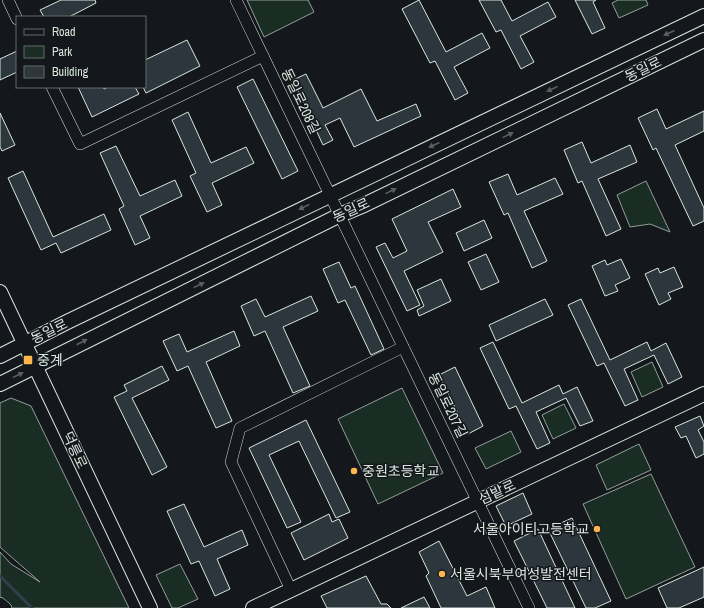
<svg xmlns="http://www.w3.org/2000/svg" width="704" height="608" viewBox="0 0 704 608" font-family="'Archivo Narrow','Noto Sans KR',sans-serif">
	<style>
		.green { fill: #1a2d24; stroke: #939e99 }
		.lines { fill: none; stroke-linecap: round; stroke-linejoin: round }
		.stream { stroke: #2f3f4d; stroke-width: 3 }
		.building { fill: #2c363c; stroke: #d8e6dc }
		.minor-casing { stroke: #d8e6dc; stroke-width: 12 }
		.major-casing { stroke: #d8e6dc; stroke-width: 16 }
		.minor { stroke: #14181c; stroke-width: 11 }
		.major { stroke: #14181c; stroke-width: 14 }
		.oneway { fill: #59605f }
		.poi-dot { fill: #ffb74d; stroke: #14181c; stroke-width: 1.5 }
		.labels { text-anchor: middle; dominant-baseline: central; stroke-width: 3; stroke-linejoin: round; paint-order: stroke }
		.street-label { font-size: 14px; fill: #d8e6dc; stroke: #14181c }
		.poi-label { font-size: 14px; fill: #d8e6dc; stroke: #14181c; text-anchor: start }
	</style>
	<rect width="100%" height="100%" fill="#14181c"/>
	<g class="green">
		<polygon points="247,0 308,0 314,12 264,37"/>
		<polygon points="618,0 646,0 648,5 619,18 612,3"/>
		<polygon points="646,181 670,232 650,224 630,227 617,195"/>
		<polygon points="652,362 663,387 642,397 631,372"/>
		<polygon points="402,388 443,473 378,504 338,419"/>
		<polygon points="11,398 31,406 129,608 0,608 0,552 11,564 40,582 0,547 0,403"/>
		<polygon points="564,404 576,428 553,439 542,415"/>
		<polygon points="511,431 521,452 486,469 475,448"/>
		<polygon points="639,444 651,470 607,490 596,465"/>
		<polygon points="651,474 695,567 626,599 583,504"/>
		<polygon points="180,564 198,599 178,608 172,608 156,575"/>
	</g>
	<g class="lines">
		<polyline class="stream" points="0,576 32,608"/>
	</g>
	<g class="building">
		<polygon points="61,0 95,0 96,3 69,17 44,17 40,10"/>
		<polygon points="419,0 446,52 482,33 490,48 454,67 468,93 455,100 435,61 430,63 402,9"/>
		<polygon points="479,0 501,0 512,21 548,2 556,17 520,36 534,62 521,69 501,30 496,32"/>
		<polygon points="575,0 596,0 593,2 605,28 592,34"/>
		<polygon points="187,40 200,66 146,93 143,87 145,87 145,60"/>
		<polygon points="17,51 17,72 0,80 0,59"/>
		<polygon points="306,74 323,108 361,89 377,121 416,104 421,116 354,147 340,118 325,125 333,140 323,145 293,80"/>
		<polygon points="253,79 298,171 282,179 237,87"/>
		<polygon points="78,87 103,87 104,89 108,87 135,87 139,94 92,117"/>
		<polygon points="657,109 666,129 704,111 704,131 675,145 704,208 704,221 693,226 656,148 653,150 638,118"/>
		<polygon points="188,112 211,163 246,147 254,163 212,183 222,205 207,212 190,176 196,173 172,120"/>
		<polygon points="0,113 15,145 2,151 0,147"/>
		<polygon points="582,142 591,163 630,145 637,162 598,179 621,229 606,236 582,181 578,183 564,150"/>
		<polygon points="116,146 140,196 175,180 182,196 140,216 150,238 135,245 119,209 124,206 100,153"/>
		<polygon points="23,171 53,237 104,214 111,230 61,253 56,243 41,250 8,178"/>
		<polygon points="508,174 517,195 555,178 563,194 524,211 547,261 532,268 508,213 504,215 489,182"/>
		<polygon points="453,189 461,207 428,222 443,252 404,271 420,305 407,311 376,247 385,243 393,258 407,251 392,219"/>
		<polygon points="484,220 492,238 464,251 456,233"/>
		<polygon points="486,254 499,282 481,290 468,262"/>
		<polygon points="621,259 630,278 615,285 618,291 605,296 592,266 605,260 607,265"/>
		<polygon points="339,262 351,288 355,286 384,349 371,355 345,300 338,303 323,269"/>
		<polygon points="674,267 683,287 668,293 671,299 659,305 645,274 658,268 660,273"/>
		<polygon points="441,279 451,301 419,316 417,310 424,306 417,290"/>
		<polygon points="311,296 318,311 283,327 310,386 293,393 265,331 254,336 241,306 256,299 265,317"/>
		<polygon points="545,299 553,315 496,341 489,325"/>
		<polygon points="581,299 610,360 647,342 651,351 666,343 682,377 668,384 654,355 624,369 638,400 625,406 604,363 597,366 568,305"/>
		<polygon points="234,331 240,346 206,362 232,421 216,428 188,366 177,371 163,341 179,334 187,352"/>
		<polygon points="493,342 522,403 559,385 563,394 577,387 593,421 580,426 566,398 536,412 550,443 537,449 516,406 509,409 480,348"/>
		<polygon points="162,366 169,380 132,398 167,467 152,475 114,397 127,391 124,385"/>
		<polygon points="455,367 483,426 468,434 439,375"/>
		<polygon points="700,416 704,426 698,430 704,442 704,454 696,458 686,436 681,438 675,427"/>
		<polygon points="306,420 350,512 336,518 299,441 269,455 301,522 287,528 249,448"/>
		<polygon points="523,493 532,514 506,526 496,506"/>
		<polygon points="184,504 204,547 242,530 248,545 217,559 230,589 215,596 199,561 191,564 167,511"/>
		<polygon points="329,514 332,522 339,519 348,538 304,560 291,533"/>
		<polygon points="572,518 611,601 595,608 586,608 548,529"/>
		<polygon points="538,529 575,608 547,608 514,541"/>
		<polygon points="439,541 467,596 486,587 495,608 441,608 426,576 429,573 419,552"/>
		<polygon points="704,567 704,597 679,608 667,608 658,588"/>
		<polygon points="366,576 381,604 387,604 391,608 327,608 321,596"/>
		<polygon points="424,597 430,608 401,608"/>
	</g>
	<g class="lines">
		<g class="minor-casing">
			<g id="minor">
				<polyline points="8,0 17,19"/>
				<polyline points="236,0 529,608"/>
				<polyline points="52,87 80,144 263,56"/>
				<polyline points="291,590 231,462 240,428 403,347"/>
				<polyline points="0,603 6,608"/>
			</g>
		</g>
		<g class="major-casing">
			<g id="major">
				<polyline points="0,292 150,608"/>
				<polyline points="0,356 67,322 704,16"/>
				<polyline points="0,384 340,215 364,205 704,40"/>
				<polyline points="253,608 704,394"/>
			</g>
		</g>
		<use href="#minor" class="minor"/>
		<use href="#major" class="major"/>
	</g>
	<defs><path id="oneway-solid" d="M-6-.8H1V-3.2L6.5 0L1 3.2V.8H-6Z"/></defs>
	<g class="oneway">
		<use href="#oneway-solid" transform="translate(669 33) rotate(155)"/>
		<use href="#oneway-solid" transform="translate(552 89) rotate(155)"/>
		<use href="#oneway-solid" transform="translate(508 135) rotate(-26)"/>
		<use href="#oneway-solid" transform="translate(434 145) rotate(155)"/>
		<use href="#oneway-solid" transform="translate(391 191) rotate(-26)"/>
		<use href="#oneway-solid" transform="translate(304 207) rotate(154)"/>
		<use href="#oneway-solid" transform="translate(199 285) rotate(-26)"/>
		<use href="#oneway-solid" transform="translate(82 342) rotate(-27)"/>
		<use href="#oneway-solid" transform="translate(18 375) rotate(-26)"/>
	</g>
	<g class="poi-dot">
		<rect x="23" y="355" width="10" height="10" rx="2"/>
		<circle cx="354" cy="471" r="4"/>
		<circle cx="597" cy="529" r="4"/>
		<circle cx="442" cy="574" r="4"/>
	</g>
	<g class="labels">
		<g class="street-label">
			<text transform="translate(643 69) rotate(-26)">동일로</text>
			<text transform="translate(301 101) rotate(64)">동일로208길</text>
			<text transform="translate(351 210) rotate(-25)">동일로</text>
			<text transform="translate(49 331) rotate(-26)">동일로</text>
			<text transform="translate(448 405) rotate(64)">동일로207길</text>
			<text transform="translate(75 450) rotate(65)">덕릉로</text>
			<text transform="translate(497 492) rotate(-25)">섬밭로</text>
		</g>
		<g class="poi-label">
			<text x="37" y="360">중계</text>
			<text x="362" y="471">중원초등학교</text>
			<text x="589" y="529" text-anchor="end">서울아이티고등학교</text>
			<text x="450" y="574">서울시북부여성발전센터</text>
		</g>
	</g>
	<rect x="16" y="16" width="130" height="72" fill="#14181c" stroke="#626a69"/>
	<rect x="24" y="29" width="20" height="6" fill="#14181c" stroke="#626a69"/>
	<text x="52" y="36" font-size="12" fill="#d8e6dc">Road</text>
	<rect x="24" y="46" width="20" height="12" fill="#1a2d24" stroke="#626a69"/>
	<text x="52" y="56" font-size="12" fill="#d8e6dc">Park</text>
	<rect x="24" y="66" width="20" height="12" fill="#2c363c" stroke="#626a69"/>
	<text x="52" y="76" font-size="12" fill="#d8e6dc">Building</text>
</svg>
